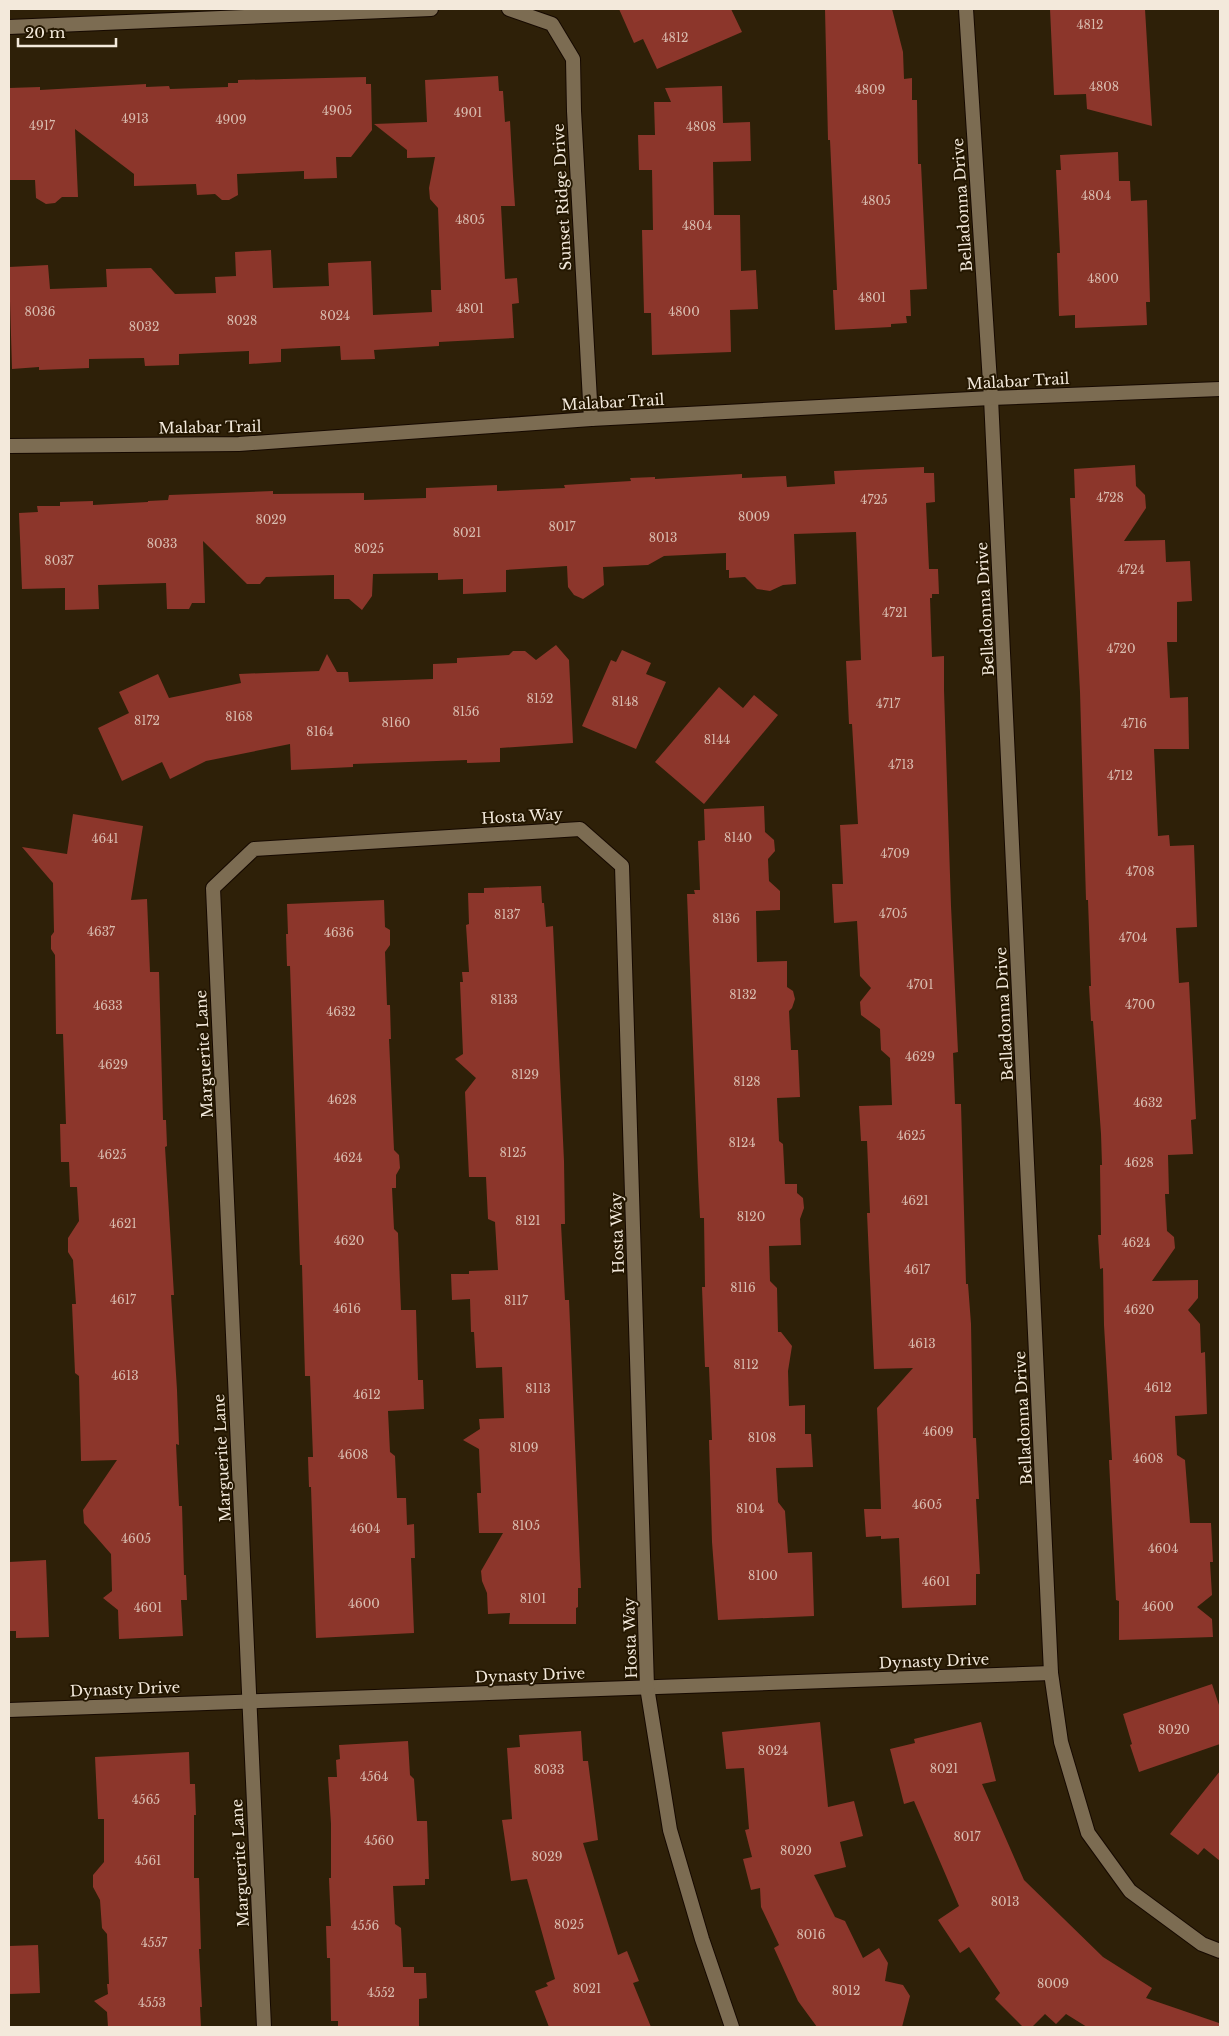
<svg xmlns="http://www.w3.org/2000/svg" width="1229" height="2036" viewBox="0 0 1229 2036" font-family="'Libre Baskerville',serif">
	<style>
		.building { fill: #8c362b }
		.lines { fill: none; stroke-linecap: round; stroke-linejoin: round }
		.minor-casing { stroke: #160900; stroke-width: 16 }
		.minor { stroke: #7c6c52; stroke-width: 14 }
		.labels { text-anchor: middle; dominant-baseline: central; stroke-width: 4; stroke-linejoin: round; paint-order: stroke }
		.number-label { font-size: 12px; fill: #d9bcaf }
		.street-label { font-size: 15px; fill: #f3e9db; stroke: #241701 }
	</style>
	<rect width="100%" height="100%" fill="#2e2008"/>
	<g class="building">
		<polygon points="619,9 731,9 742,32 657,69 643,39 634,43"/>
		<polygon points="825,9 892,9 903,52 904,79 912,78 912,100 917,100 918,164 921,164 927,289 910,290 911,316 906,316 907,323 891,324 891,327 835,330 833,290 837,290 830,140 828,140"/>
		<polygon points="1050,9 1145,9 1152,126 1087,109 1086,94 1054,95"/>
		<polygon points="498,76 499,91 503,91 505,122 510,121 513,176 515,206 501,206 505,279 517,278 519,303 512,304 514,338 439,342 439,346 374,350 375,359 341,360 340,346 281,349 281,362 249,364 249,351 179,354 179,365 145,366 144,358 89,359 89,368 39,370 39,367 12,369 9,267 48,265 50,289 107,287 106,269 151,268 175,294 216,293 215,277 236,276 235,252 271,250 273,288 329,286 328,263 371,261 373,315 432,312 431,290 441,290 438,208 430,199 429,188 435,157 407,158 407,150 374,124 427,122 425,80"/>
		<polygon points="366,77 366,84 371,84 372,130 351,157 336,157 337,178 304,179 304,171 237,174 238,195 229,200 222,200 215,194 197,195 196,184 134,186 134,174 75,129 78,197 62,197 55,203 46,204 36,198 35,180 10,180 9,88 40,87 40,90 146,84 146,87 169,86 170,89 228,87 228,83 238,83 238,80"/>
		<polygon points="722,86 723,123 750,122 751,161 713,162 714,215 740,215 741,271 756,270 758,309 730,310 731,352 652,355 651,313 644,313 642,230 653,230 652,170 639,170 638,135 655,135 654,102 671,102 665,88"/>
		<polygon points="1118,152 1119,181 1130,181 1131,201 1147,200 1150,302 1146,302 1147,325 1075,328 1075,315 1059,316 1057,253 1060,253 1056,170 1061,170 1060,155"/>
		<polygon points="1135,465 1136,486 1145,495 1146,508 1124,541 1165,540 1166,562 1190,561 1192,601 1177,602 1177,642 1167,642 1170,698 1188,697 1189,749 1154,749 1158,836 1169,835 1170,846 1194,845 1197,927 1176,928 1179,983 1189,982 1196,1119 1191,1120 1193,1154 1168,1155 1169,1194 1165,1194 1167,1231 1174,1237 1175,1248 1152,1281 1198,1280 1198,1298 1188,1310 1200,1324 1201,1353 1205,1352 1207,1414 1175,1416 1177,1455 1185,1460 1190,1523 1211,1523 1213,1562 1210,1562 1212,1595 1197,1607 1212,1619 1213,1637 1119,1640 1119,1601 1116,1600 1109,1460 1112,1460 1104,1325 1103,1268 1100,1269 1098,1235 1101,1235 1100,1165 1102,1165 1101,1134 1093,1021 1091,1021 1089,986 1091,986 1088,900 1086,900 1080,692 1070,498 1075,498 1074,469"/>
		<polygon points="924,467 924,473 934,473 935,502 926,503 929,569 938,569 939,594 932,594 932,598 930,598 932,657 944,656 944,690 951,906 958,1052 953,1053 955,1104 961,1104 966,1284 968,1284 971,1324 973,1438 976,1438 979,1499 976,1499 980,1574 976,1574 976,1605 902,1608 899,1538 881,1539 881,1536 866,1537 864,1509 881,1509 877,1408 913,1368 874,1369 867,1213 870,1213 867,1141 861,1141 859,1106 892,1105 890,1058 881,1050 880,1029 861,1015 860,1002 871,988 860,976 857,921 834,923 832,884 843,884 840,825 858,824 852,724 849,724 846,661 861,660 856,532 794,534 796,584 783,585 770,591 757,589 745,577 729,578 729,570 726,570 726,553 664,556 648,565 603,567 604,585 583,599 574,595 568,587 567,566 506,570 506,592 463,594 463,579 438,580 438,573 373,574 372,596 362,610 349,599 334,599 334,575 266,577 260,584 247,584 203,541 205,603 192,603 189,609 167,609 166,583 98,585 99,609 65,610 65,588 22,589 19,513 38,512 37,506 60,506 60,502 93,501 93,505 148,502 148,501 168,500 169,495 273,491 273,494 364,493 364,500 426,498 426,488 497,485 497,491 565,488 564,485 631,481 630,478 655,477 655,479 742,474 742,478 786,476 787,487 835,484 834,471"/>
		<polygon points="556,645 569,660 573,743 500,748 500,762 467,763 467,760 437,761 353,764 353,767 291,770 290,744 206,761 170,779 162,762 122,781 98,728 129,713 119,692 158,674 169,698 241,683 239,674 319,671 327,654 337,672 348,672 349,682 433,679 433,664 457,663 457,658 509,655 513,651 525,651 536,660"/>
		<polygon points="622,650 651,663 646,674 666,682 636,749 582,726 611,660 616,662"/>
		<polygon points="719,687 743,708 754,695 778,715 704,804 655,762"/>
		<polygon points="764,806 765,832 774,840 775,851 768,859 769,881 780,891 780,910 756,911 757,962 787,961 787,987 793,991 795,999 792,1008 789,1011 791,1050 798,1050 800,1097 777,1098 779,1141 783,1144 785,1184 797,1184 797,1193 803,1198 804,1208 800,1219 801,1245 769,1246 770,1281 777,1288 778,1332 781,1332 792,1346 788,1371 789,1406 805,1405 805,1434 811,1434 813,1467 776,1468 778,1502 785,1511 788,1553 812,1552 814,1616 718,1620 712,1542 709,1440 712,1440 709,1367 705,1367 702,1287 705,1287 704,1218 700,1218 698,1176 687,894 695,894 694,890 700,890 698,841 705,840 704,809"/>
		<polygon points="73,814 143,826 131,900 147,899 150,972 159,972 163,1120 166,1120 167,1146 165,1147 174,1295 171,1295 177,1390 179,1445 176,1444 179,1506 182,1506 184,1575 186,1575 187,1600 181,1600 183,1636 119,1639 118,1610 103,1598 112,1591 111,1554 84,1523 83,1510 117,1460 81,1461 79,1376 75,1373 72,1304 76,1304 73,1260 68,1252 68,1238 79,1221 77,1187 70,1187 69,1162 61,1162 60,1124 66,1124 63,1034 56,1034 55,955 51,949 51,936 54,932 53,883 22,847 67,854"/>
		<polygon points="541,886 542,903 544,903 546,927 553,926 564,1161 565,1224 561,1224 565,1300 569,1300 581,1588 578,1588 578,1607 576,1608 576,1624 509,1624 510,1613 488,1614 487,1593 482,1581 481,1571 503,1533 479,1533 477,1493 481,1493 479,1449 463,1440 480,1429 479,1419 504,1418 502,1367 476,1368 474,1332 471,1332 470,1299 452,1300 451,1274 469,1274 469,1271 498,1270 495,1222 488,1219 486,1177 469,1177 465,1092 476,1078 455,1059 463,1054 460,982 463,982 462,972 469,972 466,925 469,924 468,893 484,893 484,888"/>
		<polygon points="384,900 385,927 390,930 390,945 385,952 387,1005 390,1005 391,1039 389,1039 394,1150 399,1155 400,1168 396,1175 396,1188 392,1188 394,1229 398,1233 401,1310 416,1310 418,1380 423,1380 424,1409 388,1411 390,1452 395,1456 397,1498 406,1498 407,1525 414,1524 415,1558 411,1558 414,1633 316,1638 311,1487 309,1487 308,1457 313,1457 310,1376 305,1376 302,1265 300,1265 290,966 287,966 286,934 288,934 287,904"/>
		<polygon points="46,1560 49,1637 16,1638 16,1631 9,1631 9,1562"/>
		<polygon points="1212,1684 1220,1708 1220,1744 1139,1772 1130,1745 1132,1744 1123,1714"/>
		<polygon points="820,1722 828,1807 854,1801 863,1836 840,1842 846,1867 814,1875 835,1917 845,1921 863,1958 879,1948 888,1963 885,1981 903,1985 910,1996 902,2027 817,2027 798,2001 774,1948 779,1945 761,1907 760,1888 751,1890 743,1859 752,1857 745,1830 749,1829 744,1768 726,1769 722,1732"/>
		<polygon points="981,1722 996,1781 982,1784 1024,1880 1103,1957 1152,1988 1146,1998 1219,2023 1219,2027 1087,2027 1066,2014 1056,2024 1045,2014 1032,2027 1023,2027 995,1999 1000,1993 969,1947 960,1953 938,1920 959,1906 914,1801 904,1804 890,1749 915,1743 914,1739"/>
		<polygon points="581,1731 583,1761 588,1761 598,1840 583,1843 618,1955 627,1951 639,1981 633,1983 651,2027 549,2027 535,1991 548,1986 546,1983 555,1979 527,1879 511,1881 502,1820 512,1819 507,1748 520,1747 519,1735"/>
		<polygon points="408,1741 410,1775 414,1779 417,1821 427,1821 429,1879 425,1879 425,1885 393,1886 395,1924 401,1928 403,1967 414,1967 414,1973 426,1973 427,1998 419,1999 419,2027 338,2027 338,2021 331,2021 330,1958 327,1958 326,1926 331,1926 329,1878 331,1878 331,1824 328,1777 337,1777 336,1760 340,1759 339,1745"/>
		<polygon points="189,1752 190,1784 195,1784 196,1815 194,1815 194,1878 199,1878 201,1949 199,1949 202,2007 200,2007 201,2027 108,2027 107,2012 94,2001 108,1994 107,1984 109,1984 107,1934 102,1928 100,1900 93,1887 93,1875 104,1862 104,1819 98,1819 95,1757"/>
		<polygon points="1220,1771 1220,1861 1204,1848 1198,1855 1170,1834"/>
		<polygon points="38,1945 40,1993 9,1994 9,1946"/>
	</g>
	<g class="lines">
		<g class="minor-casing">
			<g id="minor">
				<polyline points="509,9 552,24 573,59 574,111 591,419"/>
				<polyline points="966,9 991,398 1051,1673 1061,1742 1088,1833 1130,1891 1202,1944 1220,1951"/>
				<polyline points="9,27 431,9"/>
				<polyline points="9,446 239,444 591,419 991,398 1220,389"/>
				<polyline points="9,1710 1051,1673"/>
				<polyline points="264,2027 213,888 254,849 580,829 622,866 647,1687 670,1830 702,1939 732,2027"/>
			</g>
		</g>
		<use href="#minor" class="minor"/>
	</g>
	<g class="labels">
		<g class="number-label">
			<text x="1090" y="24">4812</text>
			<text x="675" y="37">4812</text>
			<text x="1104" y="86">4808</text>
			<text x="870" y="89">4809</text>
			<text x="337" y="110">4905</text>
			<text x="468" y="112">4901</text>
			<text x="135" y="118">4913</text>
			<text x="231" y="119">4909</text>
			<text x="42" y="125">4917</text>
			<text x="701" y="126">4808</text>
			<text x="1096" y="195">4804</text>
			<text x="876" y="200">4805</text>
			<text x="470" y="219">4805</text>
			<text x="697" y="225">4804</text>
			<text x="1103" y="278">4800</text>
			<text x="872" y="297">4801</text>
			<text x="470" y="308">4801</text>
			<text x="40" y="311">8036</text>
			<text x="684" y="311">4800</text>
			<text x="335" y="315">8024</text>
			<text x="242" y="320">8028</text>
			<text x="144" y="326">8032</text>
			<text x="1110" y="497">4728</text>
			<text x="874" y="499">4725</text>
			<text x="754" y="516">8009</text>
			<text x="271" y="519">8029</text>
			<text x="562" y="526">8017</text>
			<text x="467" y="532">8021</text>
			<text x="663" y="537">8013</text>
			<text x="162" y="543">8033</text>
			<text x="369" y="548">8025</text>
			<text x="59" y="560">8037</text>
			<text x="1131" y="569">4724</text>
			<text x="895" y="612">4721</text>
			<text x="1121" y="648">4720</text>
			<text x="540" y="698">8152</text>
			<text x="625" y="701">8148</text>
			<text x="888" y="703">4717</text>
			<text x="466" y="711">8156</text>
			<text x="239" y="716">8168</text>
			<text x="147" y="720">8172</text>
			<text x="396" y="722">8160</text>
			<text x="1134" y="723">4716</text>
			<text x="320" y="731">8164</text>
			<text x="717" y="739">8144</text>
			<text x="901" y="764">4713</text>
			<text x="1120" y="775">4712</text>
			<text x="738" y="837">8140</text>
			<text x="105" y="838">4641</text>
			<text x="895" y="853">4709</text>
			<text x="1140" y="871">4708</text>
			<text x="893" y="913">4705</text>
			<text x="507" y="914">8137</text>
			<text x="726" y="918">8136</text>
			<text x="101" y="931">4637</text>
			<text x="339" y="932">4636</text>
			<text x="1133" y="937">4704</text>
			<text x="920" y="984">4701</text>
			<text x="743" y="994">8132</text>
			<text x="504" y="999">8133</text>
			<text x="1140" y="1004">4700</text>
			<text x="108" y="1005">4633</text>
			<text x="341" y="1011">4632</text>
			<text x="920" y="1056">4629</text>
			<text x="113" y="1064">4629</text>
			<text x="525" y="1074">8129</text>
			<text x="747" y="1081">8128</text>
			<text x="342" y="1099">4628</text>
			<text x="1148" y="1102">4632</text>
			<text x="911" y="1135">4625</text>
			<text x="742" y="1142">8124</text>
			<text x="513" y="1152">8125</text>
			<text x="112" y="1154">4625</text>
			<text x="348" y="1157">4624</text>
			<text x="1139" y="1162">4628</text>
			<text x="915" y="1200">4621</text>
			<text x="751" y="1216">8120</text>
			<text x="528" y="1220">8121</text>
			<text x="123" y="1223">4621</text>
			<text x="349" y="1240">4620</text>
			<text x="1136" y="1242">4624</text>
			<text x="917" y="1269">4617</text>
			<text x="743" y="1287">8116</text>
			<text x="123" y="1299">4617</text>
			<text x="516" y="1300">8117</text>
			<text x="347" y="1308">4616</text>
			<text x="1139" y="1309">4620</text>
			<text x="922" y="1343">4613</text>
			<text x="746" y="1364">8112</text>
			<text x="125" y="1375">4613</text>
			<text x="1158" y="1387">4612</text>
			<text x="538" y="1388">8113</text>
			<text x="367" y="1394">4612</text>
			<text x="938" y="1431">4609</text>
			<text x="762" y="1437">8108</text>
			<text x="524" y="1447">8109</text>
			<text x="353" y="1454">4608</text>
			<text x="1148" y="1458">4608</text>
			<text x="927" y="1504">4605</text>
			<text x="750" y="1508">8104</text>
			<text x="526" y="1525">8105</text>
			<text x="365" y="1528">4604</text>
			<text x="136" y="1538">4605</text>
			<text x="1163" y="1548">4604</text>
			<text x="763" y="1575">8100</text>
			<text x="936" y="1581">4601</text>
			<text x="533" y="1598">8101</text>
			<text x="364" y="1603">4600</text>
			<text x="1158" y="1606">4600</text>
			<text x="148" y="1607">4601</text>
			<text x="1174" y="1729">8020</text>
			<text x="773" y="1750">8024</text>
			<text x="944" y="1768">8021</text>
			<text x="549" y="1769">8033</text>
			<text x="374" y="1776">4564</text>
			<text x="146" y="1799">4565</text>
			<text x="967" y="1836">8017</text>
			<text x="379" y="1840">4560</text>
			<text x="796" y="1850">8020</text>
			<text x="547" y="1856">8029</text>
			<text x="148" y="1860">4561</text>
			<text x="1005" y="1901">8013</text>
			<text x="569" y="1924">8025</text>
			<text x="365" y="1925">4556</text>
			<text x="811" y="1934">8016</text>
			<text x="154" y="1942">4557</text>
			<text x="1053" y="1983">8009</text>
			<text x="587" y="1988">8021</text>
			<text x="846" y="1990">8012</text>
			<text x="381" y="1992">4552</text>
			<text x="152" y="2002">4553</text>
		</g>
		<g class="street-label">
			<text transform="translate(562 197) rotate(-93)">Sunset Ridge Drive</text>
			<text transform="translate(962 205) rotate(-94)">Belladonna Drive</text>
			<text transform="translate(1018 381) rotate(-3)">Malabar Trail</text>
			<text transform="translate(613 402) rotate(-3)">Malabar Trail</text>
			<text transform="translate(210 427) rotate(-1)">Malabar Trail</text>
			<text transform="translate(985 609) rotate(-93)">Belladonna Drive</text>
			<text transform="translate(522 816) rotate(-3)">Hosta Way</text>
			<text transform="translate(1004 1014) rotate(-93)">Belladonna Drive</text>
			<text transform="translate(204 1054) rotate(-93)">Marguerite Lane</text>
			<text transform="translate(617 1233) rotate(-92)">Hosta Way</text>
			<text transform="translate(1023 1418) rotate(-93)">Belladonna Drive</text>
			<text transform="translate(222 1458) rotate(-93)">Marguerite Lane</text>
			<text transform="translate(630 1638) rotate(-92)">Hosta Way</text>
			<text transform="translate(934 1661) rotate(-2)">Dynasty Drive</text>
			<text transform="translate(530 1675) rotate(-2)">Dynasty Drive</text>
			<text transform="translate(125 1689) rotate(-2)">Dynasty Drive</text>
			<text transform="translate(240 1863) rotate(-93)">Marguerite Lane</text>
		</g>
	</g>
	<rect width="1229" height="2036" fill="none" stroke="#f3e9db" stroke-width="20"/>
	<path d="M18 38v8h98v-8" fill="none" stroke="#f3e9db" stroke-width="2.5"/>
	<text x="25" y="38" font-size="15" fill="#f3e9db" stroke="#241701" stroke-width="4" paint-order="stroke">20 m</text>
</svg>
